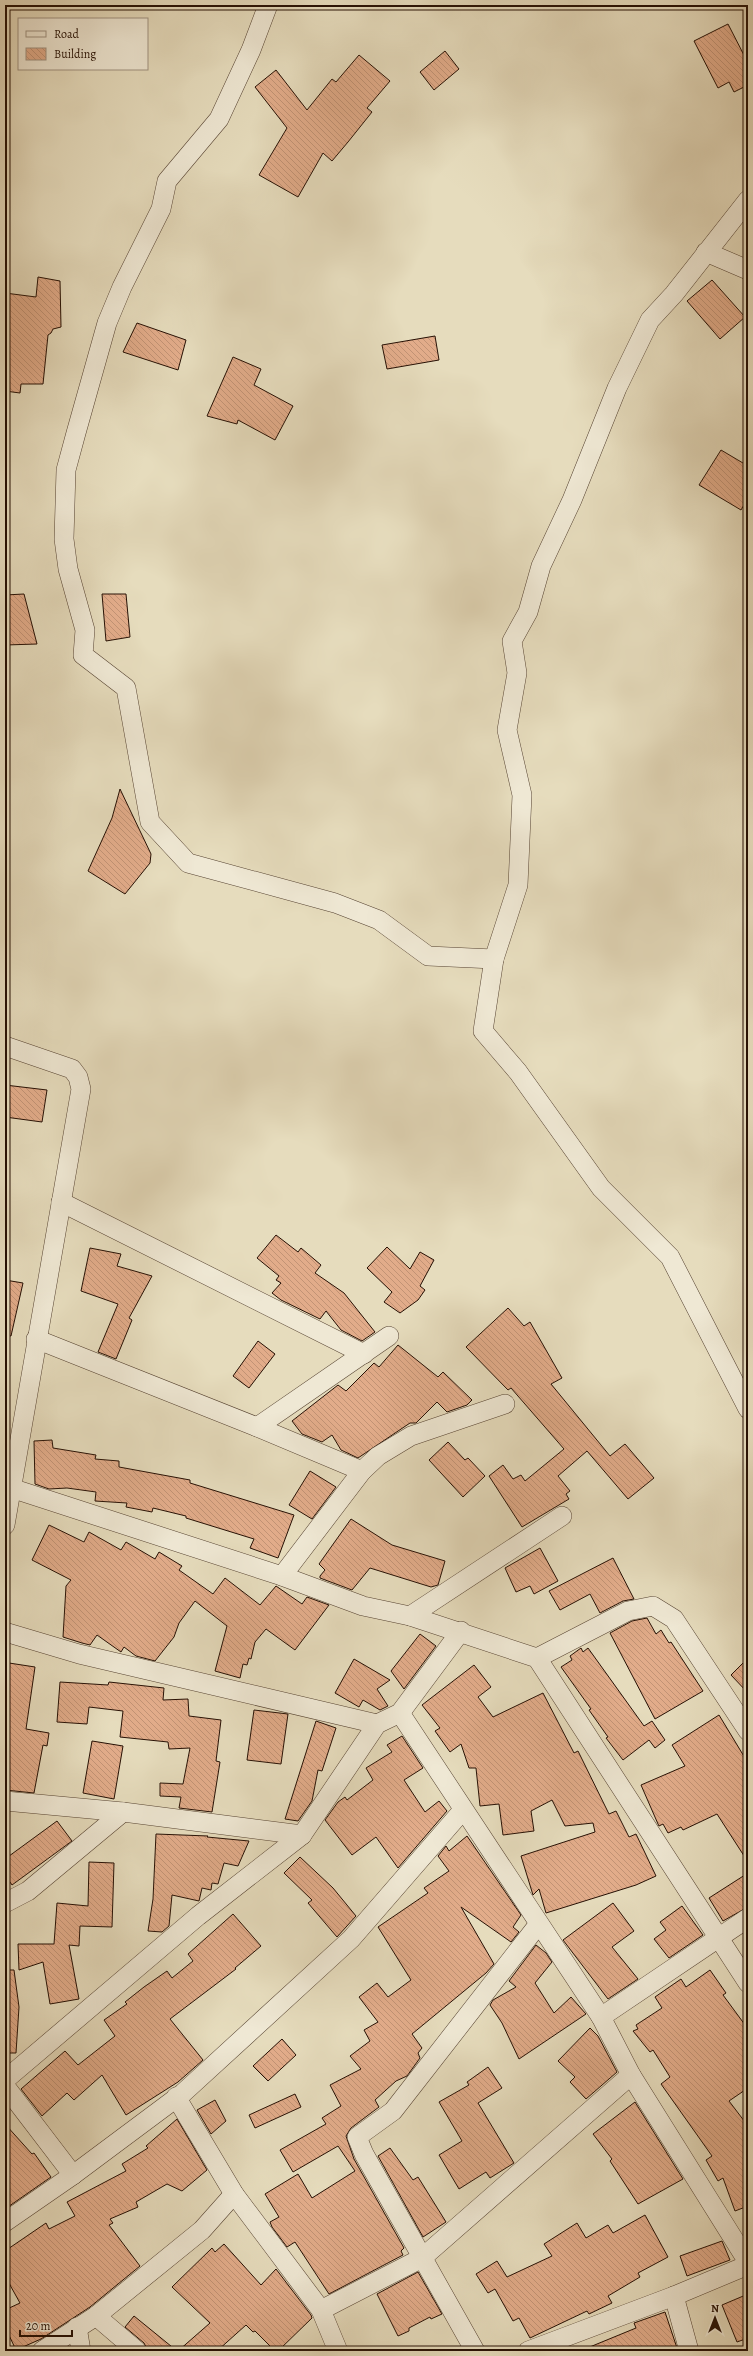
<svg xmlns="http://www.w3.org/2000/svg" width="753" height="2356" viewBox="0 0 753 2356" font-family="Alegreya,serif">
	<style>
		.building { fill: url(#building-back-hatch); stroke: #261004 }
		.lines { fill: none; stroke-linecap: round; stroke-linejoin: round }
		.street-casing { stroke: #564332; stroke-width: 20 }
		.street { stroke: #efe8d4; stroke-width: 19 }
	</style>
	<defs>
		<pattern id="building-back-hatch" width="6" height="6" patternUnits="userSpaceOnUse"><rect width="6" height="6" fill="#e2ac8a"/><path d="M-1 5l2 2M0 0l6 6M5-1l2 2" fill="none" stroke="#c29375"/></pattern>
	</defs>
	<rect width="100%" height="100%" fill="#e6dcbd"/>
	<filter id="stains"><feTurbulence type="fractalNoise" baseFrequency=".005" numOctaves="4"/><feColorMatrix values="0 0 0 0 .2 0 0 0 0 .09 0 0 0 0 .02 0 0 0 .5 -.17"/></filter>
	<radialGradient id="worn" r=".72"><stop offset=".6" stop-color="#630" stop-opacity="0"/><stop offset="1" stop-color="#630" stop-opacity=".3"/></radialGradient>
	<g class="building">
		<polygon points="728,24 748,63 748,85 734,92 729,82 718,88 694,41"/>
		<polygon points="445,51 459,69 434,90 420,72"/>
		<polygon points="359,55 390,81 367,108 372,112 348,142 332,161 323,153 298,197 259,175 287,128 255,87 276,70 307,110 332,79 336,82"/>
		<polygon points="38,277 60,281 61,327 53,329 51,333 48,335 43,384 21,384 20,393 5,391 5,293 36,297"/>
		<polygon points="712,280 745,317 720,339 687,301"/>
		<polygon points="137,323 186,340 178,370 123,352"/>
		<polygon points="435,336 439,360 387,369 382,345"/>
		<polygon points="233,357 261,369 254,385 293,406 275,440 238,420 237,424 207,416"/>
		<polygon points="721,450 748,466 748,498 741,510 699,485"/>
		<polygon points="24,594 37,644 5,645 5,595"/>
		<polygon points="102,594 126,594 130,637 106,641"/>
		<polygon points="120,789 151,854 150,863 125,894 88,871 112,818"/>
		<polygon points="5,1085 47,1090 42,1122 5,1117"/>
		<polygon points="276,1235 298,1252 301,1248 321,1265 315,1273 344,1293 375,1332 362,1341 341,1330 326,1311 320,1319 281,1300 272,1293 281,1283 276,1280 279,1276 257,1258"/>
		<polygon points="387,1247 410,1269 420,1252 434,1260 420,1286 425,1290 418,1300 400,1313 384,1302 392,1292 367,1268"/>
		<polygon points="90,1248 121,1254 117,1266 152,1276 129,1318 132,1320 116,1359 98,1352 118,1304 81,1291"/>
		<polygon points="5,1280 23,1283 11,1336 5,1335"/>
		<polygon points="508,1308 524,1326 530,1322 562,1378 551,1384 610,1456 625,1444 654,1478 628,1499 587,1451 558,1476 570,1491 566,1494 569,1499 522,1527 489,1476 503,1465 513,1479 521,1475 525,1481 564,1449 511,1388 508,1390 466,1347"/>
		<polygon points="258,1341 275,1354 249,1388 233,1376"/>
		<polygon points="398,1345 438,1377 443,1372 472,1400 467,1405 447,1412 437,1402 416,1423 410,1423 358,1458 341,1450 332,1435 322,1442 302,1434 292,1421 338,1385 346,1391 374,1363 379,1367"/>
		<polygon points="52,1440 53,1448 96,1455 95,1459 119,1461 119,1467 190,1480 190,1483 294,1515 278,1558 250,1548 254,1539 186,1518 186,1516 153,1508 152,1512 126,1507 127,1503 95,1501 96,1492 67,1488 49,1489 35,1484 34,1441"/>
		<polygon points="448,1442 465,1460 468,1458 485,1476 463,1497 429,1460"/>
		<polygon points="310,1471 336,1487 312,1519 289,1505"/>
		<polygon points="351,1519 392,1545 445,1561 438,1585 431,1587 370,1568 352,1590 320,1578 320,1576 325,1570 319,1564"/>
		<polygon points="49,1525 84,1542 89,1532 121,1550 126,1542 155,1559 159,1552 182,1566 179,1570 213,1594 225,1578 260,1605 276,1586 302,1604 307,1597 329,1605 295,1650 266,1629 255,1642 251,1659 249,1658 247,1665 243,1664 240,1678 215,1671 227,1626 195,1601 179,1623 174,1637 155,1661 136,1656 124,1647 121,1652 97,1635 90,1645 82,1643 63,1637 66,1586 71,1580 32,1560"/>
		<polygon points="540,1548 558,1581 534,1594 530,1586 516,1592 505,1568"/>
		<polygon points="613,1558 634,1599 623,1601 600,1613 590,1594 560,1610 549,1591"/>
		<polygon points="647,1618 656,1634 661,1630 669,1643 671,1642 703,1691 655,1719 610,1633 632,1621"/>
		<polygon points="420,1634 436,1646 404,1689 391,1671"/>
		<polygon points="581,1648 583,1652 588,1648 644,1726 652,1721 665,1740 655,1748 649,1740 623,1760 606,1738 608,1737 589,1710 591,1709 561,1667 572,1660 570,1656"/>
		<polygon points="748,1658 748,1693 731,1675"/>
		<polygon points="354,1659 390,1680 377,1689 388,1706 380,1710 363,1700 359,1707 335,1693"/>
		<polygon points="9,1663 35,1667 26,1729 49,1733 47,1746 43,1745 34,1793 5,1790 5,1689"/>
		<polygon points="474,1665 491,1687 478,1697 493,1717 543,1693 574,1753 578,1751 609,1814 616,1811 629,1837 636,1834 656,1876 636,1885 546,1913 539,1889 533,1895 521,1856 595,1832 593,1823 565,1826 552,1800 531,1811 534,1831 503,1835 499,1804 480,1806 476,1768 469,1768 461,1744 450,1752 435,1731 440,1728 422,1705"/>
		<polygon points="60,1682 108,1685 109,1682 164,1688 163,1700 188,1699 189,1716 221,1720 216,1761 220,1762 212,1812 179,1808 181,1797 160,1796 160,1783 183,1784 190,1748 169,1749 168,1742 120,1737 123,1711 89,1707 87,1724 57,1722"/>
		<polygon points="254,1710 288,1714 281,1764 247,1760"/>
		<polygon points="719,1715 748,1763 748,1862 717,1814 683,1830 681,1827 668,1833 663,1824 659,1826 658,1824 641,1785 685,1766 672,1745"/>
		<polygon points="316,1721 336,1728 322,1771 318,1770 312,1801 298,1821 285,1819"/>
		<polygon points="402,1736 423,1768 404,1780 425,1812 439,1801 447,1811 398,1868 376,1837 352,1855 325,1820 338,1802 345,1797 347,1800 373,1780 366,1768 392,1752 387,1745"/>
		<polygon points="92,1741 123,1746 114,1799 83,1793"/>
		<polygon points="57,1821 72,1841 12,1885 5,1875 5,1859"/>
		<polygon points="156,1834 208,1836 207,1837 249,1841 238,1866 224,1863 218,1884 212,1883 211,1890 202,1888 199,1901 172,1895 169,1926 162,1932 148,1931 153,1899"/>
		<polygon points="467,1836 521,1915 513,1927 519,1932 511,1942 461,1907 494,1964 486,1973 412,2034 422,2048 418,2053 420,2058 407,2076 396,2081 375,2100 379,2107 351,2128 346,2136 354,2159 404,2248 401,2251 403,2255 329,2294 295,2242 287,2247 272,2227 270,2222 279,2217 265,2194 298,2174 312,2198 355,2171 338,2146 293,2172 280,2150 326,2124 322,2118 341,2106 330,2085 361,2069 350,2056 370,2041 364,2030 378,2022 359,1997 377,1983 388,1997 411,1980 378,1927 428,1893 424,1888 449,1871 438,1856 446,1846 449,1851"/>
		<polygon points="300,1857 333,1888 356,1916 337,1937 308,1903 312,1900 284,1873"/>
		<polygon points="89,1862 114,1863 112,1927 80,1926 79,1946 69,1945 79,1999 50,2004 43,1962 19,1970 18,1944 54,1944 57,1903 88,1906"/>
		<polygon points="748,1873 748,1907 723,1921 709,1898"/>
		<polygon points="613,1903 634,1931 612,1947 638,1979 608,1999 563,1940"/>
		<polygon points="682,1906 703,1935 669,1958 654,1939 666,1930 660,1922"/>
		<polygon points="233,1914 261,1946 235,1968 236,1969 170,2019 203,2060 178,2082 126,2115 102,2075 74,2100 67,2093 42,2116 21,2089 65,2051 78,2065 115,2036 104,2020 127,2004 125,2002 144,1987 167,1971 172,1978 193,1961 188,1954"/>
		<polygon points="536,1945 546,1953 552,1962 535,1983 554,2013 571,1997 586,2014 519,2059 502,2023 490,2005 493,2000 516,1987 509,1981"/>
		<polygon points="5,1970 14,1970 19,2007 16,2053 5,2053"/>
		<polygon points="710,1970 726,1993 723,1995 748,2029 748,2088 729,2101 748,2126 748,2206 735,2211 723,2178 718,2181 706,2160 712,2156 661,2084 670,2077 653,2050 650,2052 633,2031 638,2029 636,2025 662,2008 655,1997 681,1979 686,1987"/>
		<polygon points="590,2028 598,2036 617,2072 586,2099 570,2082 575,2077 558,2061"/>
		<polygon points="282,2039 296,2055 268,2081 253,2066"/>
		<polygon points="488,2067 502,2088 478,2103 514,2163 490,2178 486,2172 459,2189 439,2155 462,2141 439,2102 469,2085 467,2082"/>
		<polygon points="295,2094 301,2107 255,2128 249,2115"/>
		<polygon points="215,2100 226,2121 211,2134 197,2110"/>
		<polygon points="635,2102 683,2179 638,2204 610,2161 612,2159 593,2134"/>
		<polygon points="177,2119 207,2170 182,2191 167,2184 136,2202 138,2207 110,2219 113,2223 109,2225 140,2266 90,2307 41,2339 16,2350 5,2327 5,2310 20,2303 5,2276 5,2251 46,2223 49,2229 75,2216 67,2202 126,2171 122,2164 148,2148 146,2146"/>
		<polygon points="5,2124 32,2154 34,2153 51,2177 5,2209"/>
		<polygon points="390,2148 413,2180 418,2177 446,2222 423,2237 378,2156"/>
		<polygon points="645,2215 668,2257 638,2273 640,2277 608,2296 612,2303 589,2314 587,2311 530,2338 519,2318 513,2321 495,2289 488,2293 476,2274 497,2261 507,2277 552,2256 544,2244 577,2223 586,2238 608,2225 613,2233"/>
		<polygon points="722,2241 730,2260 687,2276 680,2256"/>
		<polygon points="224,2244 261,2285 276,2269 311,2315 312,2318 278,2351 275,2351 255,2331 253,2332 246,2325 217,2351 178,2351 210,2323 172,2287 212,2248 215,2252"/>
		<polygon points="418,2272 442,2314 431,2319 430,2317 409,2328 409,2331 398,2336 377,2294"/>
		<polygon points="748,2294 748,2338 737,2342 722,2305"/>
		<polygon points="665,2312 678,2351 580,2351 636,2328 634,2323"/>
		<polygon points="134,2316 177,2351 148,2351 144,2343 125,2327"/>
	</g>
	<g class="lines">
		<g class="street-casing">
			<g id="street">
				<polyline points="268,5 251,50 219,119 167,181 161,209 122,287 107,323 76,433 66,470 64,539 68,569 85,630 83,655 126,688 150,822 188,863 335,903 379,920 428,956 494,959 518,885 522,795 507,730 517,673 512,641 528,612 541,566 572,500 617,388 650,320 674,294 748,200"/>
				<polyline points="706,252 748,270"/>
				<polyline points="494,959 483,1031 518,1072 601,1188 670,1257 748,1409"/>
				<polyline points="5,1046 72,1069 78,1077 81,1089 5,1525"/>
				<polyline points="61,1202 364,1354"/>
				<polyline points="36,1339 257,1427 362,1471"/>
				<polyline points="257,1427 389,1336"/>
				<polyline points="11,1488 282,1576 363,1606 410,1616 537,1658 748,1983"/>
				<polyline points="282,1576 362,1471 378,1456 411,1436 505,1404"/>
				<polyline points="410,1616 562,1516"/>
				<polyline points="5,1632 79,1654 377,1724"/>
				<polyline points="537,1658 628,1611 653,1606 674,1619 748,1731"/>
				<polyline points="400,1713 601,2017 631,2075 748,2262"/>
				<polyline points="5,1801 123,1812 302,1835"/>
				<polyline points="5,1903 28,1891 123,1812"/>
				<polyline points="601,2017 748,1918"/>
				<polyline points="5,2080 198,1916 302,1835 377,1724 400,1713 461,1631"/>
				<polyline points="5,2086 73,2175"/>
				<polyline points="176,2097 234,2194 321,2310 338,2351"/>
				<polyline points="5,2222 73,2175 183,2093 351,1939 463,1810"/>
				<polyline points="674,2296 689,2351"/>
				<polyline points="321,2310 422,2258 631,2075"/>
				<polyline points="96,2316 137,2351"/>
				<polyline points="77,2327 81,2351"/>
				<polyline points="42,2351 96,2316 202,2230 234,2194"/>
				<polyline points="475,2351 364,2154 357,2137 393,2111 538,1925"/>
				<polyline points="528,2351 674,2296 748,2265"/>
			</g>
		</g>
		<use href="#street" class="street"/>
	</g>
	<rect width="753" height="2356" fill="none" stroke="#e6dcbd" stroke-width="20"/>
	<rect x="6" y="6" width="741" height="2344" fill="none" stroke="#261004" stroke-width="2"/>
	<rect x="10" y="10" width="733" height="2336" fill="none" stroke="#261004"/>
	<rect x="18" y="18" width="130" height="52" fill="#efe8d4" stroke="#9f9281"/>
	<rect x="26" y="31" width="20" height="6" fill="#efe8d4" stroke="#9f9281"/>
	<text x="54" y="38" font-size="12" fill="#261004">Road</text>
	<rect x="26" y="48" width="20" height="12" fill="url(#building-back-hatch)" stroke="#9f9281"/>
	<text x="54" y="58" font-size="12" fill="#261004">Building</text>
	<g transform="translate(715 2318)" stroke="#efe8d4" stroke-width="3" paint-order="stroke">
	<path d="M0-3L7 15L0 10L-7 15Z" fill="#261004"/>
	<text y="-6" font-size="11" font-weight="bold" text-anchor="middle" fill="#261004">N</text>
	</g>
	<path d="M20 2330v6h52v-6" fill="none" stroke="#261004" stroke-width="2"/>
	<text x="26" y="2330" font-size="12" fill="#261004" stroke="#efe8d4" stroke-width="3" paint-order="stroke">20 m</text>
	<rect width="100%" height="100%" filter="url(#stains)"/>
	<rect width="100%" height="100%" fill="url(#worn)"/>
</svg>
